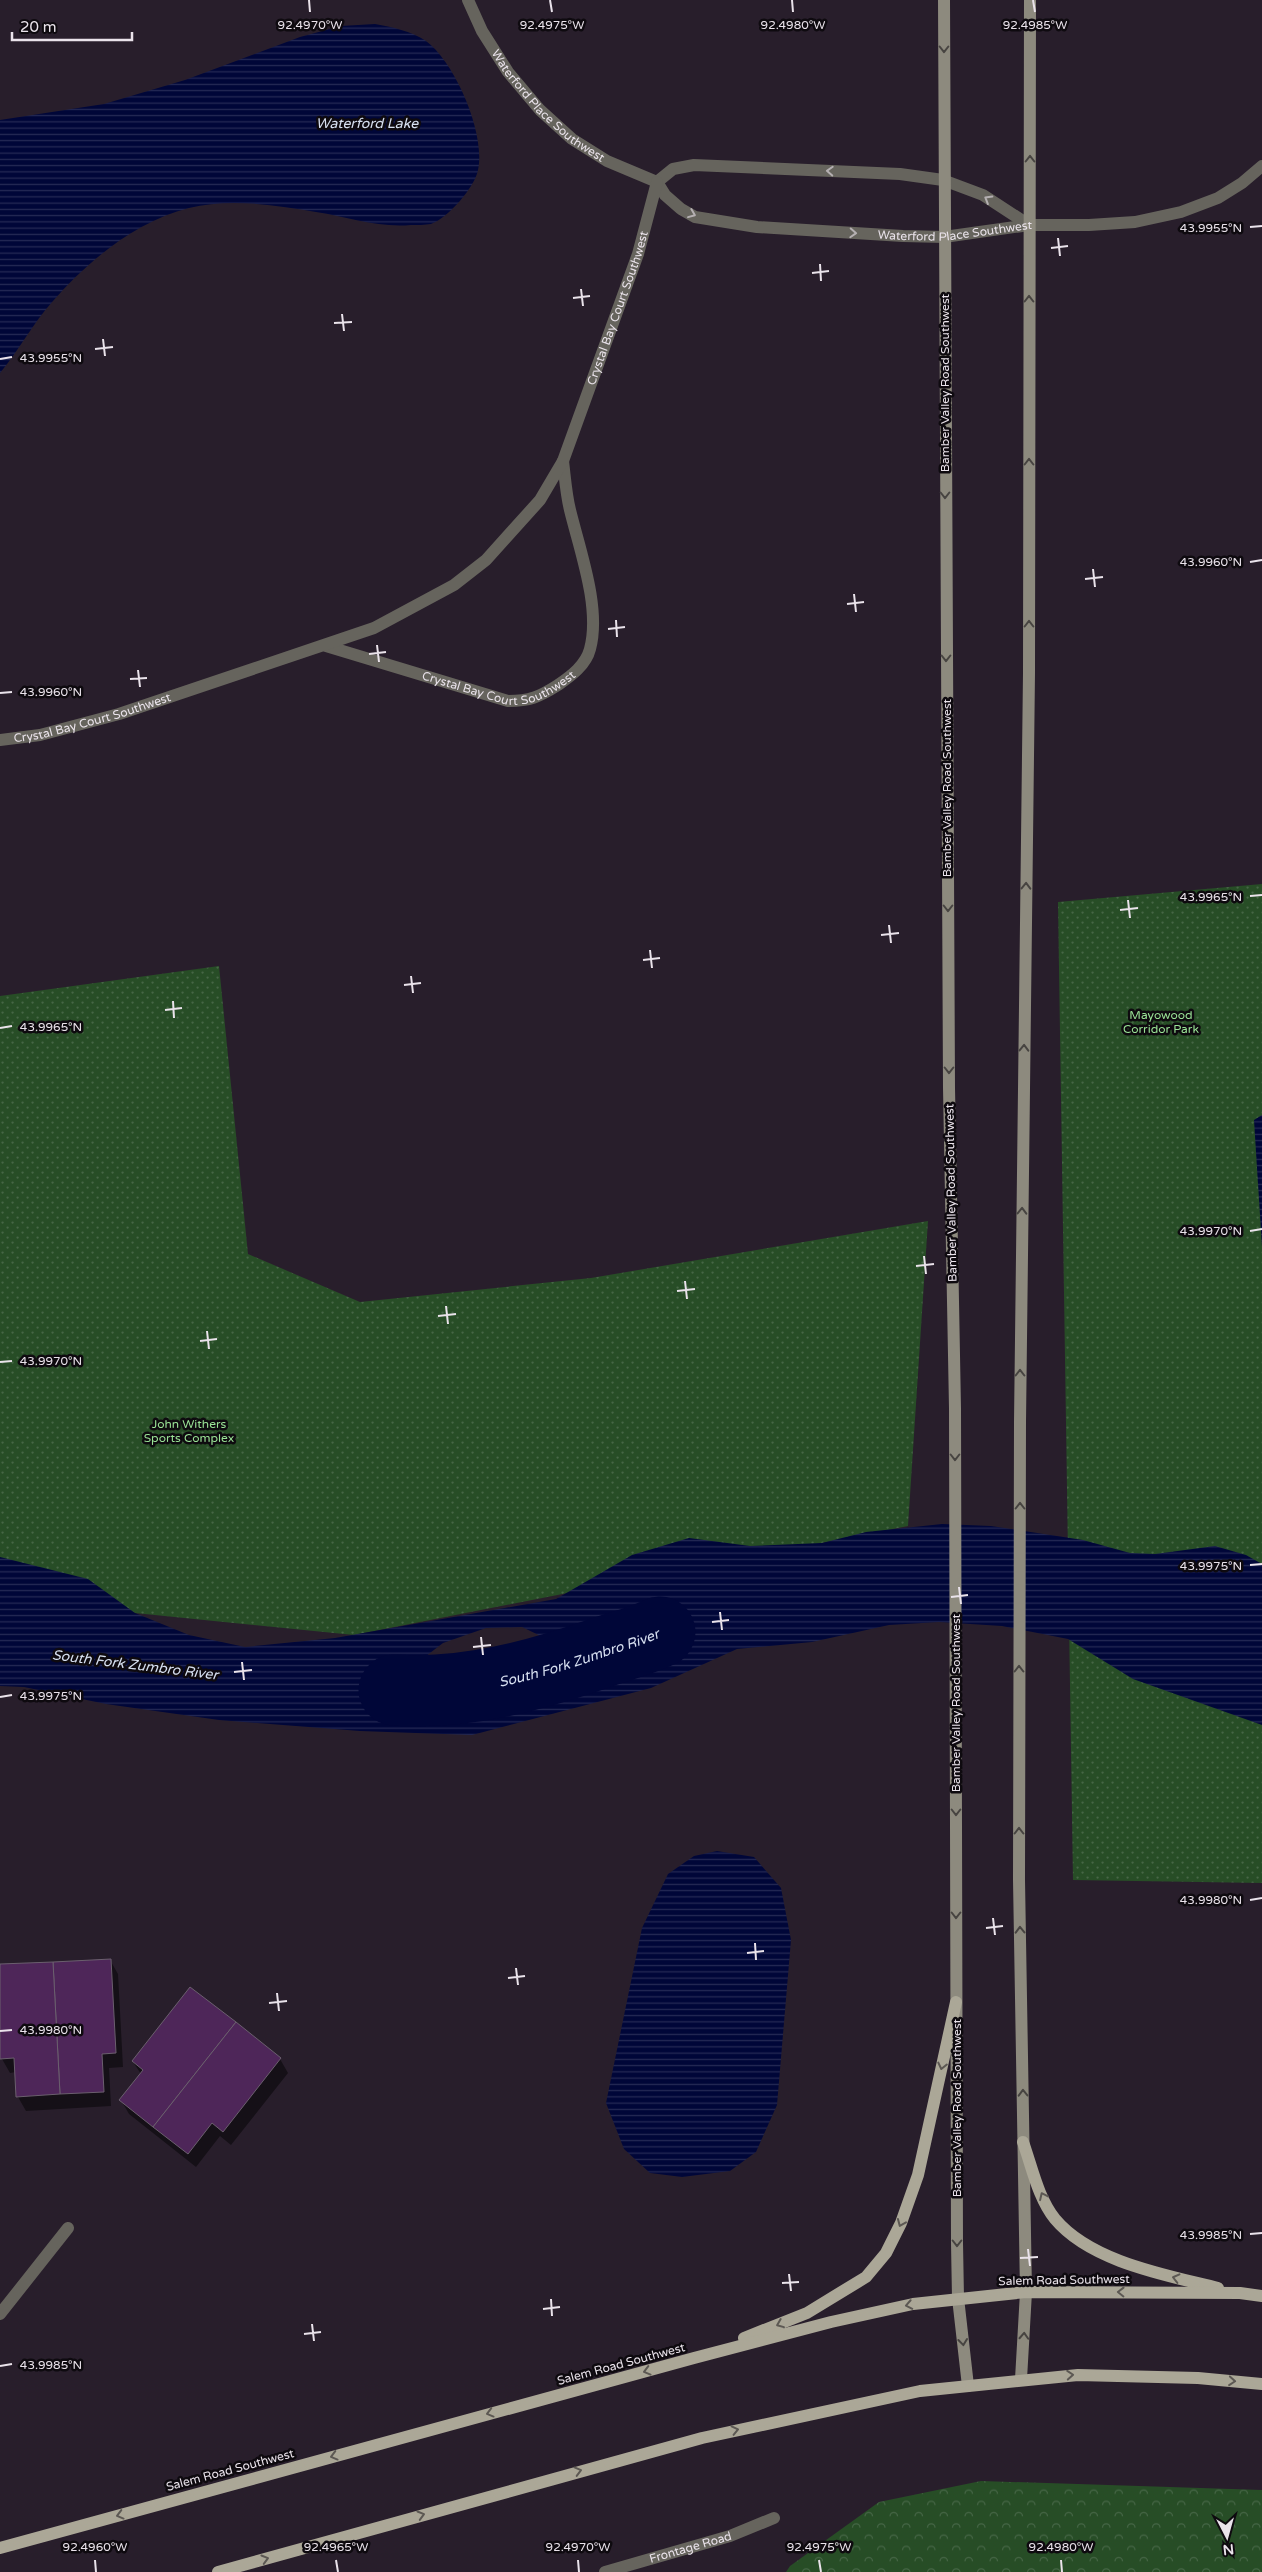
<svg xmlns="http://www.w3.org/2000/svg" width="1262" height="2572" viewBox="0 0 1262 2572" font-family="'Varela Round',sans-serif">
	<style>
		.forest { fill: url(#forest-crowns) }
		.park { fill: url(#park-dots) }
		.water { fill: url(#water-rules); fill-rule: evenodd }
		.shadow { fill: #0007 }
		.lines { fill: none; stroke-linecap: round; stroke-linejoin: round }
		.river { stroke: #000638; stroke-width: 71 }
		.building { fill: #4e2659; stroke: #6b5f6e }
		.minor { stroke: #66645d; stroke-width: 12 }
		.secondary { stroke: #8d8a7e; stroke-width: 12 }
		.primary { stroke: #aba797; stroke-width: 12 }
		.oneway { stroke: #474441 }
		.oneway2 { stroke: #b5b0b2 }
		.oneway3 { stroke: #5c5853 }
		.ticks { fill: none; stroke: #eae3eb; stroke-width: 2 }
		.labels { text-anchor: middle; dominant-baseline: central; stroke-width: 5; stroke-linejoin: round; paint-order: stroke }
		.street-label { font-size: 12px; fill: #eae3eb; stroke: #0e0a0f }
		.park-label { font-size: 12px; fill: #9ae396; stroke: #0e0a0f }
		.water-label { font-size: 14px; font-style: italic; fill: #d7e0f1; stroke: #0e0a0f }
		.ticks-label { font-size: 12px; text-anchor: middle; fill: #eae3eb; stroke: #0e0a0f; stroke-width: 5; stroke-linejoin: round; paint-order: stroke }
	</style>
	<defs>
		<pattern id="forest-crowns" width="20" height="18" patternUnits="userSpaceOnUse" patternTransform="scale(1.25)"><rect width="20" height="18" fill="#274d26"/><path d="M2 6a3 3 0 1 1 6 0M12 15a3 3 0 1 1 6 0" fill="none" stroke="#466646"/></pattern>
		<pattern id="park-dots" width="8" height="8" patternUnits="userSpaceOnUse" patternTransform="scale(1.25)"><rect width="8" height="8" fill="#274d26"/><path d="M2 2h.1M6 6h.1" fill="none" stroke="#466646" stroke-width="1.8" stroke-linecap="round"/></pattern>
		<pattern id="water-rules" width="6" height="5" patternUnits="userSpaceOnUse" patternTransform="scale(1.25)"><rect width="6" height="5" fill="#000638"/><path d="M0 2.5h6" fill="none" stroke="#252a55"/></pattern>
	</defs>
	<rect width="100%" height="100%" fill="#281e2b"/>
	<polygon class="forest" points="981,2481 1262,2490 1262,2572 786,2572 790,2566 879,2502"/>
	<g class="park">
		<polygon points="1262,884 1262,1883 1073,1880 1058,902"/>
		<polygon points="219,966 248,1254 360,1302 591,1278 928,1221 908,1526 354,1635 135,1613 0,1587 0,996"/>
	</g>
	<g class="water">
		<path d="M375,24C392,27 411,31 426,41C455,62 486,134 478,170C475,187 448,218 431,224C425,225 417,225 411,225C378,228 349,217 316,212C276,205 229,198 189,208C136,221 88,261 53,301C33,323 19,350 0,373V120L104,104L185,80L300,37L341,26Z"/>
		<polygon points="1262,1115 1262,1247 1254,1120"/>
		<path d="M942,1524L991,1526L1083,1540L1130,1553L1155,1554L1215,1546L1246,1555L1262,1564V1725L1133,1679L1068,1639L1002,1626L939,1622L889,1625L812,1642L737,1649L651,1688L472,1735L360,1731L219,1720L106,1704L24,1687L0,1686V1557L88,1579L135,1613L189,1635L245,1647L335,1638L556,1599L632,1555L689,1538L750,1546L822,1543L866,1532ZM522,1627L549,1640L570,1658L561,1680L526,1688L442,1677L417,1663L443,1643L486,1628Z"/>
		<polygon points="717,1851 754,1857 781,1888 791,1940 777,2105 756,2152 730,2171 682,2177 650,2173 624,2149 606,2103 642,1928 668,1874 694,1856"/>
	</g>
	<g class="shadow">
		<polygon points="110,1960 118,1974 123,2067 109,2068 111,2106 26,2111 18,2097 16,2072 10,2073 2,2059 0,1966"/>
		<polygon points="280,2059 288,2073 231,2145 220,2136 196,2167 129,2114 121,2100 141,2074 133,2062"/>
	</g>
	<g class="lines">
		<path class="river" id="s1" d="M394,1690C466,1695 538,1675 606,1651C624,1645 643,1640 660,1632"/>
	</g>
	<g class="building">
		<polygon points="111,1959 116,2053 102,2054 104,2092 60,2094 53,1962"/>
		<polygon points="53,1962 60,2094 16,2097 14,2058 0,2059 0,1964"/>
		<polygon points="190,1987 236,2022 153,2127 119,2100 143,2070 132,2061"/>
		<polygon points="236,2022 281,2058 223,2132 212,2123 188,2154 153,2127"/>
	</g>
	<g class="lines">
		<g class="minor">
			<path id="s2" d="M468,0L482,31L508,72L540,110L572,139L607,161L657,182L665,195L681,209L695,217L757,227L903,236L944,237L1029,225H1089L1135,222L1181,212L1218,198L1242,183L1262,166"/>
			<polyline points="657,182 673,169 694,165 900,174 943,180 983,195 1029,225"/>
			<path id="s3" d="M326,646L508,701C530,701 539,697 558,685C571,676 586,665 590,649C601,608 580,551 570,510C566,494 565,477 563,461"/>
			<path id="s4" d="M0,740L40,735L119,714L374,628L454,585L486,560L540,500L563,461L638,254L657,182"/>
			<polyline points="0,2314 68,2228"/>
			<path id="s5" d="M605,2572L730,2536L774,2518"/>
		</g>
		<g class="secondary">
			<polyline points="944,0 949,1088 955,1408 957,2243 958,2298 968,2386"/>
			<polyline points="1021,2379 1026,2292 1019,1880 1020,1422 1029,673 1030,0"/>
		</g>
		<g class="primary">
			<path d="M1023,2142C1032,2167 1038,2198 1055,2219C1091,2262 1166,2275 1218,2288"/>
			<polyline points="744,2338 807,2313 866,2277 886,2253 901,2223 918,2175 956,2002"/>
			<polyline points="0,2548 694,2358 831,2322 913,2304 1026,2292 1240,2293 1262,2296"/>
			<polyline points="218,2572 702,2438 920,2391 1078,2375 1198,2378 1262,2384"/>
		</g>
	</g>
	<defs><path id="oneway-chevron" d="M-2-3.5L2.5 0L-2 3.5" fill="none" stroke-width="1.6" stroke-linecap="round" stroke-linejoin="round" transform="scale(1.25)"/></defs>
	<g class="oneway">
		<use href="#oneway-chevron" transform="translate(944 49) rotate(90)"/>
		<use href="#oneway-chevron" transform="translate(1030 159) rotate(-90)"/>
		<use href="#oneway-chevron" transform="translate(1029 299) rotate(-90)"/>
		<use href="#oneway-chevron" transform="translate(1029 462) rotate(-90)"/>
		<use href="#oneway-chevron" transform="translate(945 495) rotate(90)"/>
		<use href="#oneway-chevron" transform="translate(1029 624) rotate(-90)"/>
		<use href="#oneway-chevron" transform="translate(946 658) rotate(90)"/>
		<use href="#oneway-chevron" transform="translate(1026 886) rotate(-89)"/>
		<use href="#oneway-chevron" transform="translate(948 908) rotate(90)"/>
		<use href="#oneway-chevron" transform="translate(1024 1048) rotate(-89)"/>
		<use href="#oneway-chevron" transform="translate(949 1070) rotate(90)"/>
		<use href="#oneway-chevron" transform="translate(1022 1211) rotate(-89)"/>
		<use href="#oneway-chevron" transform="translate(1020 1373) rotate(-90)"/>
		<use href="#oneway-chevron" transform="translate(955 1457) rotate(90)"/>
		<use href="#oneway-chevron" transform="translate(1020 1506) rotate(-90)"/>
		<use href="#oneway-chevron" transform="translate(1019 1669) rotate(-90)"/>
		<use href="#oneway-chevron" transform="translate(956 1812) rotate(90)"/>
		<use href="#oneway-chevron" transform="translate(1019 1831) rotate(-90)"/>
		<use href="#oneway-chevron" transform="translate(956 1915) rotate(90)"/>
		<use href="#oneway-chevron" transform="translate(1020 1930) rotate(-91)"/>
		<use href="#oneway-chevron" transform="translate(1023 2093) rotate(-91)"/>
		<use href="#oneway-chevron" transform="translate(957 2243) rotate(90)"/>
		<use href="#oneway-chevron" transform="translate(1024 2336) rotate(-87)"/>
		<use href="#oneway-chevron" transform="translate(963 2342) rotate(83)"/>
	</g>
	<g class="oneway2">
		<use href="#oneway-chevron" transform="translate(830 171) rotate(-177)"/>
		<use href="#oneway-chevron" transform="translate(988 199) rotate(-149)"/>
		<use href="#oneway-chevron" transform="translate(692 214) rotate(22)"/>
		<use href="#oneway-chevron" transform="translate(853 233) rotate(3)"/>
	</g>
	<g class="oneway3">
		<use href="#oneway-chevron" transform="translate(942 2066) rotate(103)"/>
		<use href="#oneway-chevron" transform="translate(1043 2196) rotate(-115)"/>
		<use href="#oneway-chevron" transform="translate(901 2223) rotate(113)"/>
		<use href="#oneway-chevron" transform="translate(1176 2278) rotate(-166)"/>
		<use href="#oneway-chevron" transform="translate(1121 2292) rotate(-179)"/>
		<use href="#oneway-chevron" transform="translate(909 2305) rotate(169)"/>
		<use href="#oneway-chevron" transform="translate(780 2324) rotate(158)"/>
		<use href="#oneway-chevron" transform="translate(647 2371) rotate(165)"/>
		<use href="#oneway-chevron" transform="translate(1070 2375) rotate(-4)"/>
		<use href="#oneway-chevron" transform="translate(1232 2381) rotate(5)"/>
		<use href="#oneway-chevron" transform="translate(490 2413) rotate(165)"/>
		<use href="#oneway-chevron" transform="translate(735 2430) rotate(-13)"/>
		<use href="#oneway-chevron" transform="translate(334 2456) rotate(165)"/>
		<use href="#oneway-chevron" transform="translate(578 2471) rotate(-15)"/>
		<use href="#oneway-chevron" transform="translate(120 2515) rotate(165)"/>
		<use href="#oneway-chevron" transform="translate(421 2515) rotate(-16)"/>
		<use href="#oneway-chevron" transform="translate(265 2559) rotate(-16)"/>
	</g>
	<path class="ticks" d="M309,0L310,12M550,0L552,12M792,0L793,12M1033,0L1035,12M1250,227L1262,226M1058,238L1060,256M1051,248L1068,246M820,264L821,281M812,273L829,271M581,289L583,306M573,298L590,296M342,314L344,331M334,323L352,322M103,339L105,356M95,349L113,347M0,359L12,357M1250,562L1262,560M1093,569L1095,587M1085,579L1103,577M854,594L856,612M847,604L864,602M616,620L617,637M608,629L625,627M377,645L379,662M369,654L386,652M138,670L140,687M130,679L147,678M0,693L12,692M1250,896L1262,895M1128,900L1130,918M1120,910L1138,908M889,925L891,943M881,935L899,933M650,950L652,968M643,960L660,958M411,976L413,993M404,985L421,983M173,1001L174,1018M165,1010L182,1008M0,1028L12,1026M1250,1231L1262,1229M924,1256L926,1274M916,1266L934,1264M685,1281L687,1299M677,1291L695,1289M446,1306L448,1324M438,1316L456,1314M207,1331L209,1349M200,1341L217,1339M0,1362L12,1361M1250,1565L1262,1564M959,1587L961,1604M951,1597L968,1595M720,1612L722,1630M712,1622L729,1620M481,1637L483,1655M473,1647L491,1645M242,1662L244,1680M234,1672L252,1670M0,1697L12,1695M1250,1900L1262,1898M993,1918L995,1935M986,1928L1003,1926M755,1943L756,1960M747,1953L764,1951M516,1968L518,1985M508,1978L525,1976M277,1993L279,2011M269,2003L287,2001M0,2031L12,2030M1250,2234L1262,2233M1028,2249L1030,2266M1020,2258L1038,2257M789,2274L791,2291M782,2283L799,2282M551,2299L552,2316M543,2309L560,2307M312,2324L314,2341M304,2334L321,2332M0,2366L12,2364M95,2560L96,2572M336,2560L338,2572M578,2560L579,2572M819,2560L821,2572M1061,2560L1062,2572"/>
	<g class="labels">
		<g class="street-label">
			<text stroke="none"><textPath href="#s2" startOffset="135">Waterford Place Southwest</textPath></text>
			<text stroke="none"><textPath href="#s2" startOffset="585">Waterford Place Southwest</textPath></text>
			<text stroke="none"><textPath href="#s4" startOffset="811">Crystal Bay Court Southwest</textPath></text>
			<text transform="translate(945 383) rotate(-90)">Bamber Valley Road Southwest</text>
			<text stroke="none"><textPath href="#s3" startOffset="182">Crystal Bay Court Southwest</textPath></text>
			<text stroke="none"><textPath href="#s4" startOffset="95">Crystal Bay Court Southwest</textPath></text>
			<text transform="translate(947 788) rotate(-90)">Bamber Valley Road Southwest</text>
			<text transform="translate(951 1193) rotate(-91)">Bamber Valley Road Southwest</text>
			<text transform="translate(956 1703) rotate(-90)">Bamber Valley Road Southwest</text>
			<text transform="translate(957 2108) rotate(-90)">Bamber Valley Road Southwest</text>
			<text transform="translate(1064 2280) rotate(-1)">Salem Road Southwest</text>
			<text transform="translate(621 2364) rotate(-15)">Salem Road Southwest</text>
			<text transform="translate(230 2470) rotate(-15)">Salem Road Southwest</text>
			<text stroke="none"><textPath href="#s5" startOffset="89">Frontage Road</textPath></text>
		</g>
		<g class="park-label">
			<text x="1161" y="1015">Mayowood<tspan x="1161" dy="14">Corridor Park</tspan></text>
			<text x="189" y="1424">John Withers<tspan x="189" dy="14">Sports Complex</tspan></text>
		</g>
		<g class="water-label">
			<text x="367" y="123">Waterford Lake</text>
			<text stroke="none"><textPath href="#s1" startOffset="189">South Fork Zumbro River</textPath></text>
			<text transform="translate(135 1665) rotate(7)">South Fork Zumbro River</text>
		</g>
	</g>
	<g class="ticks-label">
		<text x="310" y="29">92.4970°W</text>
		<text x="552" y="29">92.4975°W</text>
		<text x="793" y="29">92.4980°W</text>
		<text x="1035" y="29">92.4985°W</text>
		<text x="1211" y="232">43.9955°N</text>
		<text x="51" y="362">43.9955°N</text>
		<text x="1211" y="566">43.9960°N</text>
		<text x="51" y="696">43.9960°N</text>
		<text x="1211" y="901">43.9965°N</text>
		<text x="51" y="1031">43.9965°N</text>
		<text x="1211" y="1235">43.9970°N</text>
		<text x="51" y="1365">43.9970°N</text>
		<text x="1211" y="1570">43.9975°N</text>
		<text x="51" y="1700">43.9975°N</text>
		<text x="1211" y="1904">43.9980°N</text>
		<text x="51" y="2034">43.9980°N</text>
		<text x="1211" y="2239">43.9985°N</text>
		<text x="51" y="2369">43.9985°N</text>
		<text x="95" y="2551">92.4960°W</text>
		<text x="336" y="2551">92.4965°W</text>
		<text x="578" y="2551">92.4970°W</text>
		<text x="819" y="2551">92.4975°W</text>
		<text x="1061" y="2551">92.4980°W</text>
	</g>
	<g transform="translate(1227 2537) rotate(174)" stroke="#0e0a0f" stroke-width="4" paint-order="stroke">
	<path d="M0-4L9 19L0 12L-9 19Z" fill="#eae3eb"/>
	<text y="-8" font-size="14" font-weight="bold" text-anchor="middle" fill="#eae3eb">N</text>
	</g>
	<path d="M12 32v8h120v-8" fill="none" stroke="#eae3eb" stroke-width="2.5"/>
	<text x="20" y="32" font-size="15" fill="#eae3eb" stroke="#0e0a0f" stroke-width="4" paint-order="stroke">20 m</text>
</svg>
